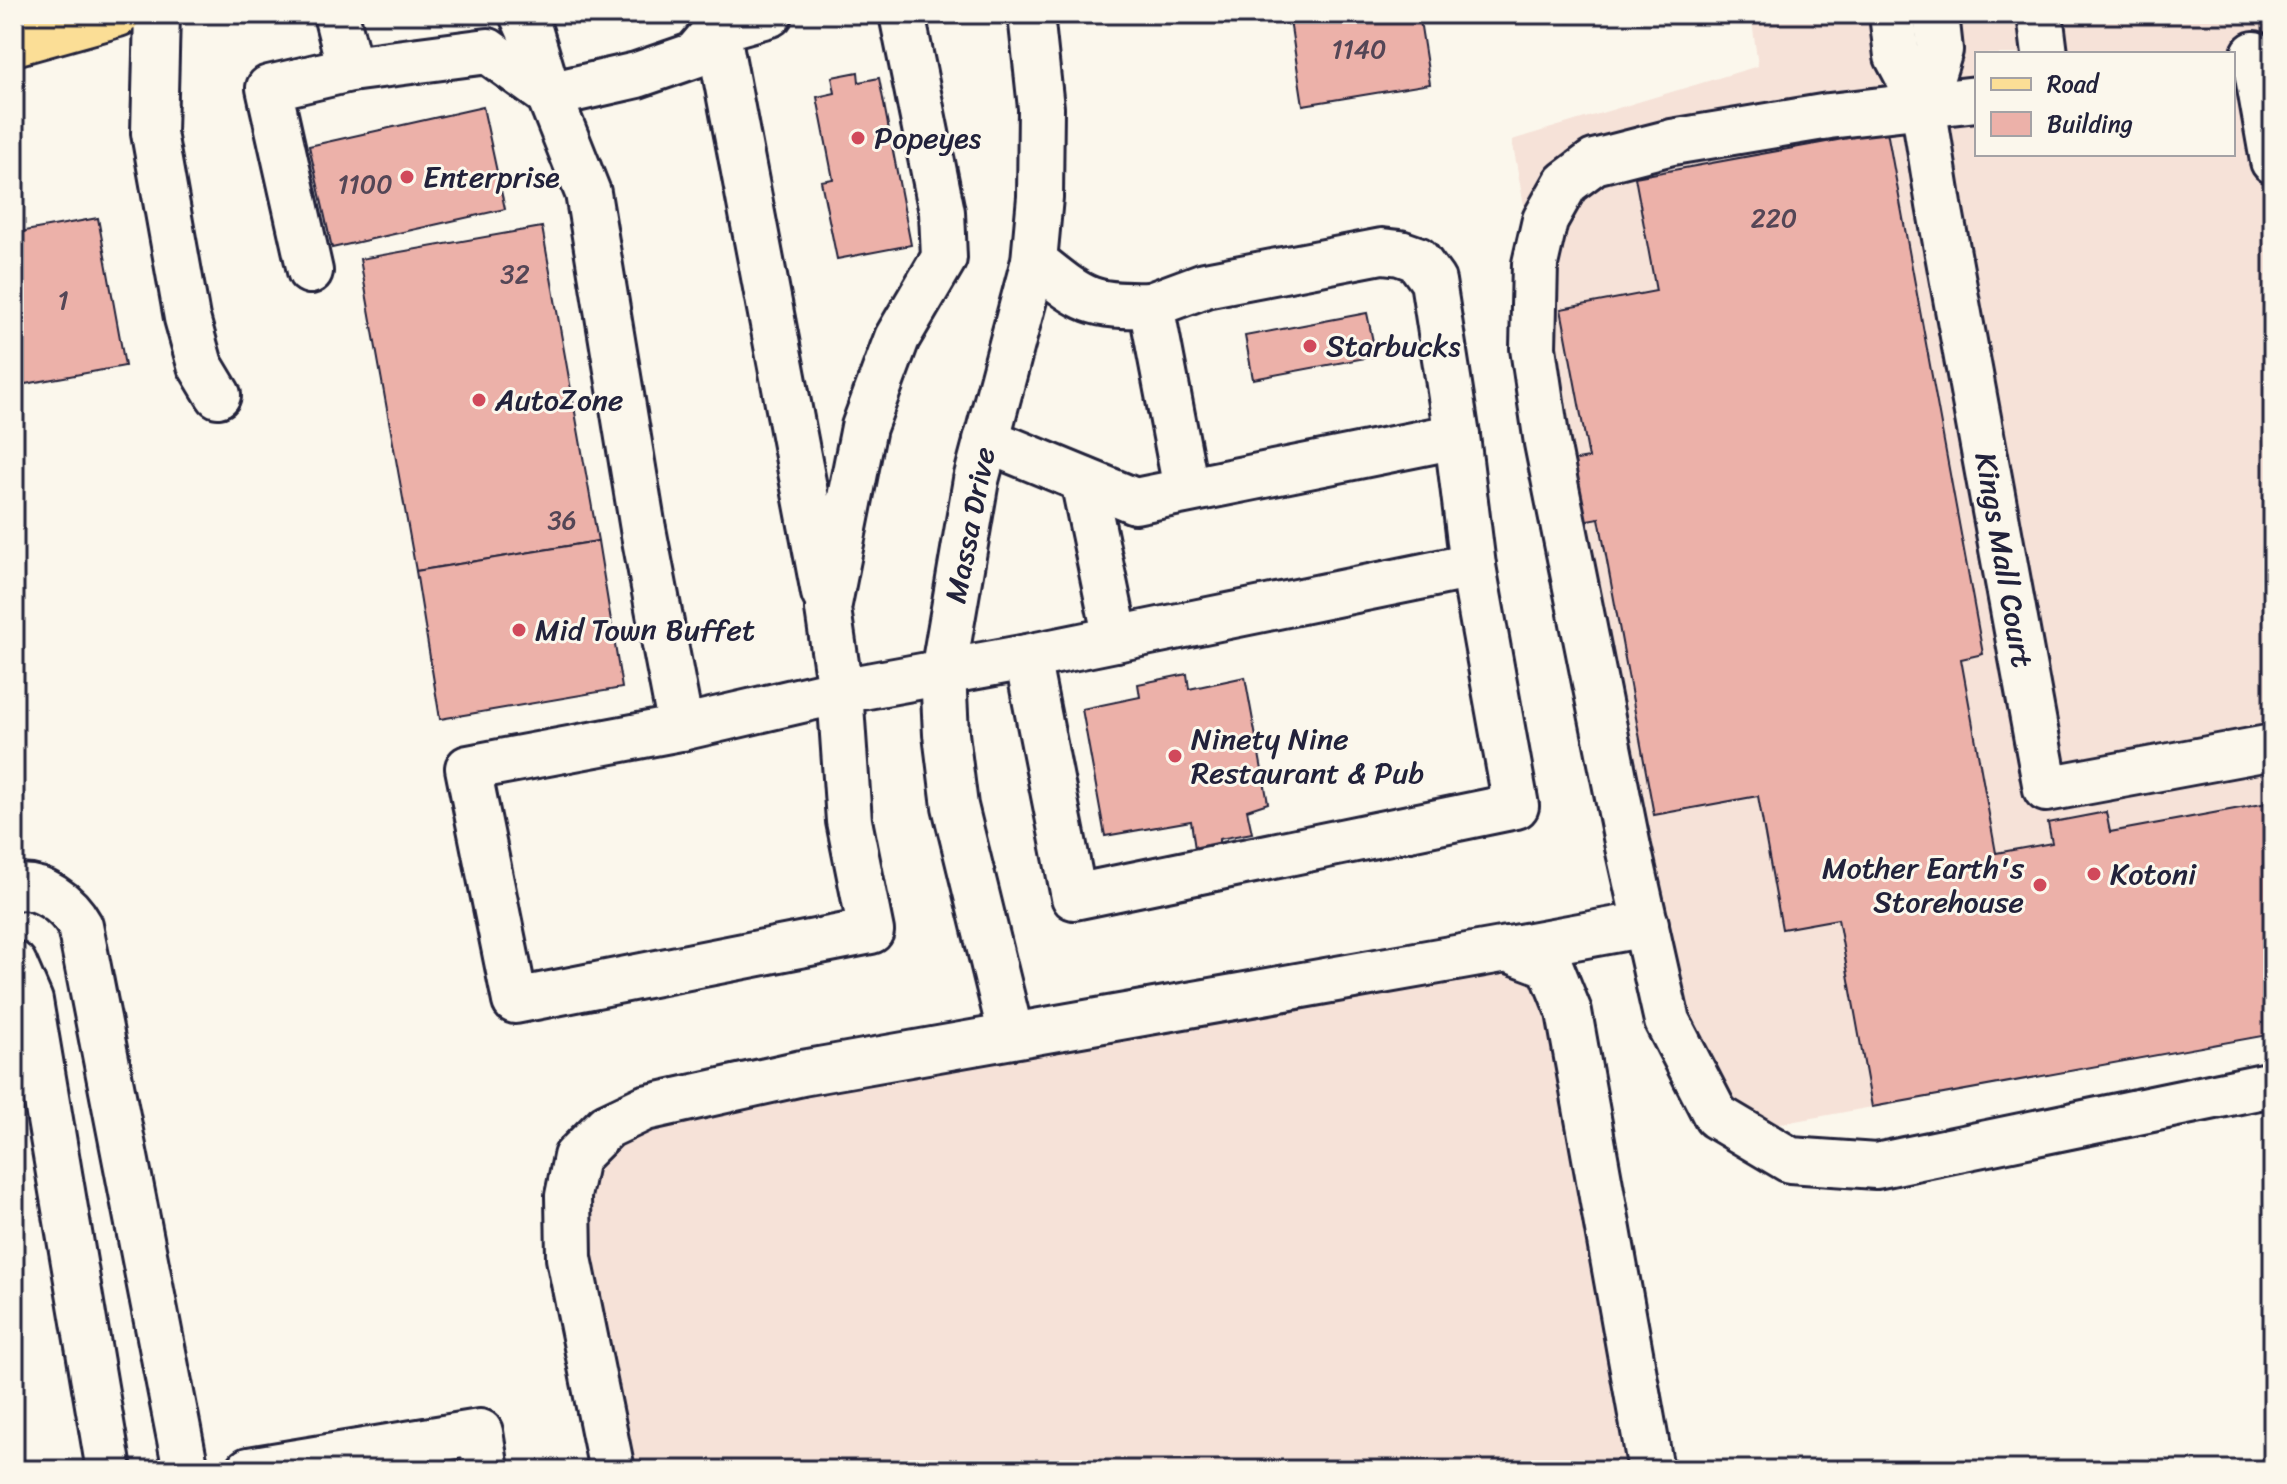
<svg xmlns="http://www.w3.org/2000/svg" width="2287" height="1484" viewBox="0 0 2287 1484" font-family="Sriracha,sans-serif">
	<style>
		.built { fill: #f6e2d8; fill-rule: evenodd }
		.building { fill: #ecb1a9; stroke: #22223b; stroke-width: 2 }
		.lines { fill: none; stroke-linecap: round; stroke-linejoin: round }
		.minor-casing { stroke: #22223b; stroke-width: 50 }
		.major-casing { stroke: #22223b; stroke-width: 50 }
		.minor { stroke: #fbf7ec; stroke-width: 44 }
		.major { stroke: #fbde96; stroke-width: 44 }
		.poi-dot { fill: #d1495b; stroke: #fbf7ec; stroke-width: 3 }
		.labels { text-anchor: middle; dominant-baseline: central; stroke-width: 6; stroke-linejoin: round; paint-order: stroke }
		.number-label { font-size: 26px; fill: #544656 }
		.poi-label { font-size: 30px; fill: #22223b; stroke: #fbf7ec; text-anchor: start }
		.street-label { font-size: 30px; fill: #22223b; stroke: #fbf7ec }
	</style>
	<rect width="100%" height="100%" fill="#fbf7ec"/>
	<filter id="ink" filterUnits="userSpaceOnUse"><feTurbulence type="fractalNoise" baseFrequency=".0125" numOctaves="2"/><feDisplacementMap in="SourceGraphic" scale="16" xChannelSelector="R" yChannelSelector="G"/><feConvolveMatrix kernelMatrix="1 2 1 2 8 2 1 2 1" color-interpolation-filters="sRGB"/></filter>
	<g filter="url(#ink)">
		<g class="built">
			<path d="M1751,14H2273V1034L1724,1134L1683,1072L1512,140L1758,66ZM1977,54H2233V154H1977Z"/>
			<polygon points="1550,965 1651,1470 612,1470 569,1258 607,1126 802,1073"/>
		</g>
		<g class="building">
			<polygon points="1289,14 1419,14 1430,84 1303,105"/>
			<polygon points="1566,14 1627,14 1567,22"/>
			<polygon points="858,72 859,82 879,78 911,245 837,259 821,181 833,179 817,97 835,93 832,77"/>
			<polygon points="483,107 505,209 332,248 309,146"/>
			<polygon points="1887,131 1983,654 1961,659 1996,853 2052,843 2048,823 2106,812 2110,832 2273,802 2273,1034 1872,1107 1838,919 1782,929 1758,796 1654,815 1599,518 1582,521 1571,461 1589,458 1561,309 1656,291 1635,177"/>
			<polygon points="98,218 125,366 14,386 14,233"/>
			<polygon points="542,227 598,541 416,571 360,259"/>
			<polygon points="1367,313 1376,356 1253,379 1245,336"/>
			<polygon points="598,541 622,688 440,719 416,571"/>
			<polygon points="1187,674 1189,689 1245,677 1268,803 1247,810 1252,833 1219,839 1219,843 1195,849 1191,821 1105,836 1082,709 1140,697 1138,684"/>
		</g>
		<g class="lines">
			<g class="minor-casing">
				<g id="minor">
					<polyline points="157,14 154,133 187,318 200,365 218,395"/>
					<polyline points="336,14 350,69"/>
					<polyline points="522,14 530,32 549,95 637,75 695,55 717,29 770,14"/>
					<polyline points="902,14 942,212 944,258 897,338 864,427 828,609 840,691 849,821 871,931 515,1001 468,768 681,728 840,691 1027,657 1473,566"/>
					<polyline points="1892,14 1897,56 1923,105 1939,205 2046,789 2273,747"/>
					<polyline points="2040,14 2045,54"/>
					<polyline points="717,29 824,593"/>
					<polyline points="2254,54 2273,161"/>
					<polyline points="1977,99 1829,116 1672,142 1594,162 1566,183 1545,220 1535,264 1533,348 1547,443 1628,847 1667,1021 1716,1116 1790,1160 1876,1166 2273,1084"/>
					<polyline points="1923,105 1940,50 1936,14"/>
					<path d="M1034,261C1082,299 1087,307 1151,305"/>
					<polyline points="310,271 269,88 350,69 488,51 549,95 588,193 643,529 681,728"/>
					<polyline points="986,440 1135,501 1457,436 1433,281 1417,259 1400,253 1382,251 1205,285 1151,305 1186,489"/>
					<polyline points="1083,480 1116,639"/>
					<polyline points="1027,657 1074,897 1516,806 1473,566 1457,436"/>
					<path d="M14,888C41,883 68,904 80,926L186,1470"/>
					<polyline points="1509,949 1646,924"/>
					<polyline points="14,964 30,1001 109,1470"/>
					<polyline points="1011,1035 955,806 946,734 943,673 976,480 1034,261 1040,197 1041,108 1031,14"/>
					<polyline points="249,1470 480,1432 486,1470"/>
					<polyline points="612,1470 569,1258 568,1196 576,1157 607,1126 645,1108 802,1073 1507,949 1550,965 1569,1012 1651,1470"/>
				</g>
			</g>
			<g class="major-casing">
				<polyline id="major" points="14,43 118,14"/>
			</g>
			<use href="#minor" class="minor"/>
			<use href="#major" class="major"/>
		</g>
	</g>
	<g class="poi-dot">
		<circle cx="858" cy="138" r="8"/>
		<circle cx="407" cy="177" r="8"/>
		<circle cx="1310" cy="346" r="8"/>
		<circle cx="479" cy="400" r="8"/>
		<circle cx="519" cy="630" r="8"/>
		<circle cx="1175" cy="756" r="8"/>
		<circle cx="2094" cy="874" r="8"/>
		<circle cx="2040" cy="885" r="8"/>
	</g>
	<g class="labels">
		<g class="number-label">
			<text x="1359" y="49">1140</text>
			<text x="365" y="184">1100</text>
			<text x="1774" y="218">220</text>
			<text x="515" y="274">32</text>
			<text x="63" y="300">1</text>
			<text x="562" y="520">36</text>
		</g>
		<g class="poi-label">
			<text x="874" y="138">Popeyes</text>
			<text x="423" y="177">Enterprise</text>
			<text x="1326" y="346">Starbucks</text>
			<text x="495" y="400">AutoZone</text>
			<text x="535" y="630">Mid Town Buffet</text>
			<text x="1191" y="739">Ninety Nine<tspan x="1191" dy="34">Restaurant &amp; Pub</tspan></text>
			<text x="2024" y="868" text-anchor="end">Mother Earth's<tspan x="2024" dy="34">Storehouse</tspan></text>
			<text x="2110" y="874">Kotoni</text>
		</g>
		<g class="street-label">
			<text transform="translate(970 525) rotate(-79)">Massa Drive</text>
			<text transform="translate(2004 560) rotate(80)">Kings Mall Court</text>
		</g>
	</g>
	<rect width="2287" height="1484" fill="none" stroke="#fbf7ec" stroke-width="48"/>
	<rect x="24" y="24" width="2239" height="1436" fill="none" stroke="#22223b" stroke-width="3" filter="url(#ink)"/>
	<rect x="1975" y="52" width="260" height="104" fill="#fbf7ec" stroke="#a4a2a5" stroke-width="2"/>
	<rect x="1991" y="78" width="40" height="12" fill="#fbde96" stroke="#a4a2a5" stroke-width="2"/>
	<text x="2047" y="92" font-size="24" fill="#22223b">Road</text>
	<rect x="1991" y="112" width="40" height="24" fill="#ecb1a9" stroke="#a4a2a5" stroke-width="2"/>
	<text x="2047" y="132" font-size="24" fill="#22223b">Building</text>
</svg>
